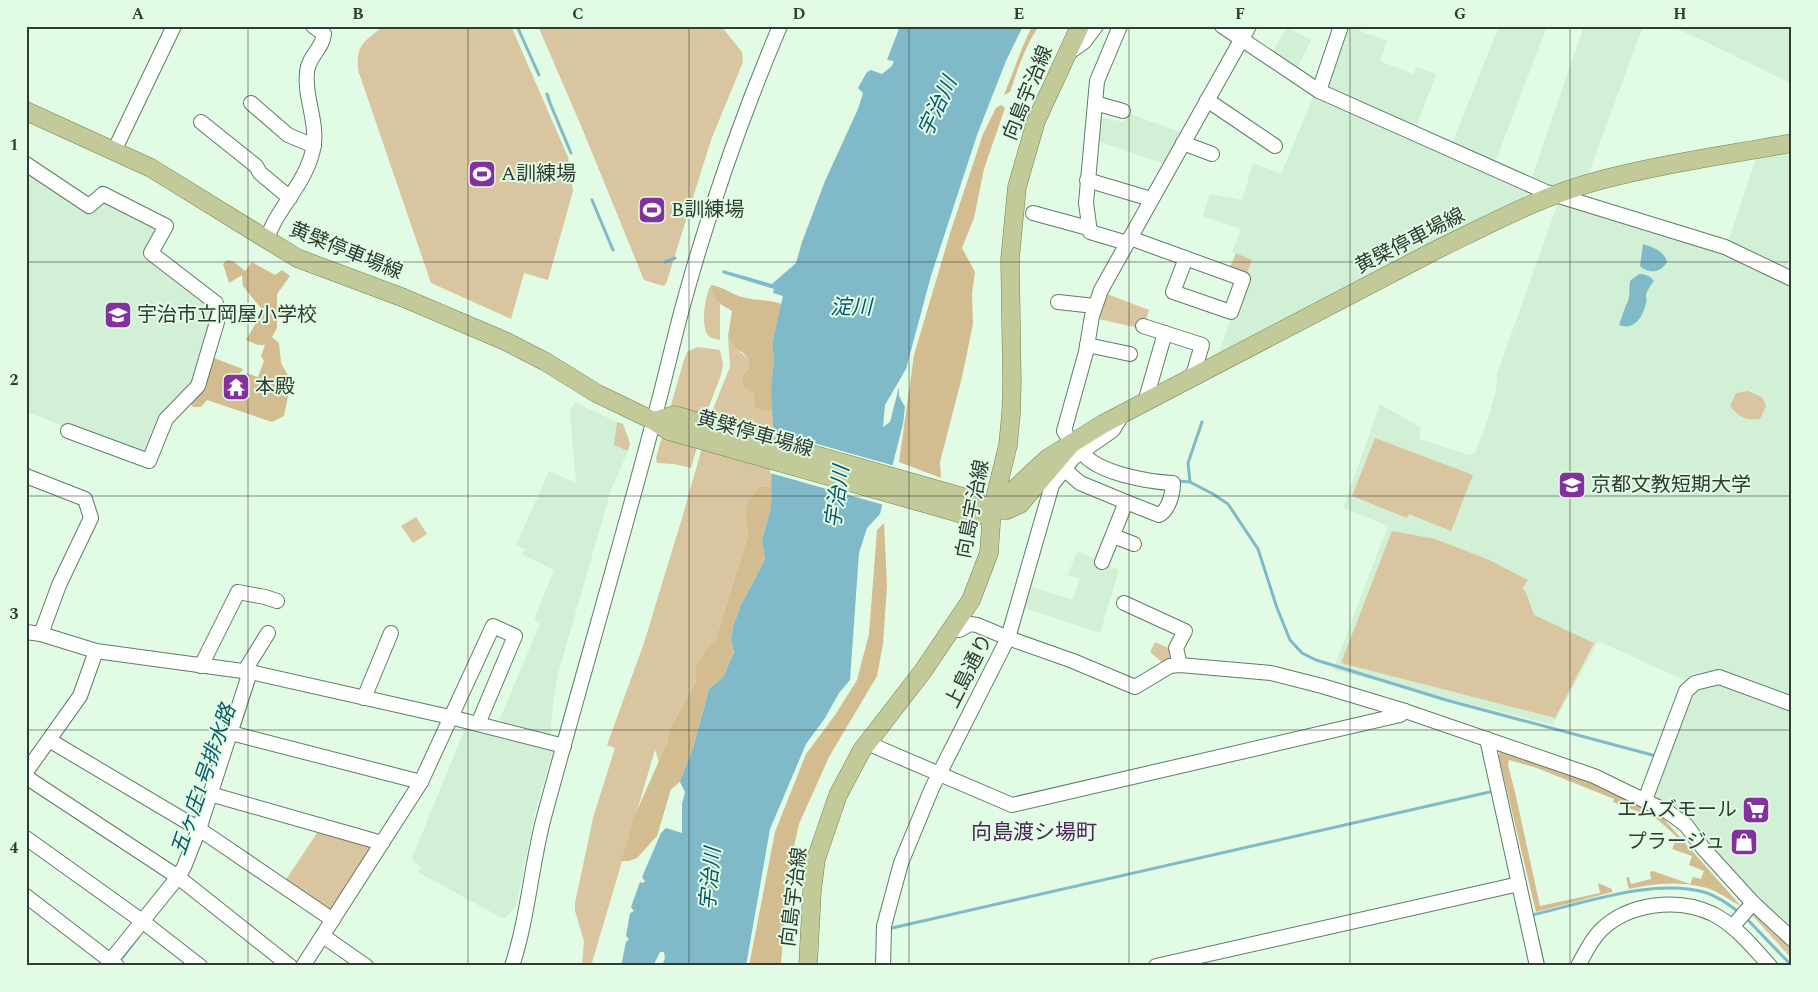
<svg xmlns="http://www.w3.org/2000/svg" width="1818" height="992" viewBox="0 0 1818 992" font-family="Spectral,'Noto Sans JP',serif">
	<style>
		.built { fill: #d1f0d6 }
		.green { fill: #d9c59f }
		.forest { fill: #d4bc91 }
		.water { fill: #80b9c8 }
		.pier { fill: #e1fbe5 }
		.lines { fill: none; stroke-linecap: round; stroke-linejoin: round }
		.stream { stroke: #80b9c8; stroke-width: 3 }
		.minor-casing { stroke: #637b67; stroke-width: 16 }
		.major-casing { stroke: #75814a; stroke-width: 19 }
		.minor { stroke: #fff; stroke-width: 14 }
		.major { stroke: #c2ca9a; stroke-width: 18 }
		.grid { fill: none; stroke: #303b32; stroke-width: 1; stroke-opacity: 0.55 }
		.labels { text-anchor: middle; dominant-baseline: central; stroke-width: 4; stroke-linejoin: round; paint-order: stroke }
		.street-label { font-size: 20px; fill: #303b32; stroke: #e1fbe5 }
		.poi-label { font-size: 20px; fill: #303b32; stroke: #e1fbe5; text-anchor: start }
		.water-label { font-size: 21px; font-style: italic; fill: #07596a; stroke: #e1fbe5 }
		.neighbourhood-label { font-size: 21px; fill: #4c2459; stroke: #e1fbe5 }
		.neatline { fill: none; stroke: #303b32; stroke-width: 2 }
		.grid-label { font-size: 16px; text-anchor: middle; font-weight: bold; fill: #303b32 }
	</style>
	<rect width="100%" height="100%" fill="#e1fbe5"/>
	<g class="built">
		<polygon points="1345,26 1361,26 1360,31 1387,41 1380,61 1413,74 1417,67 1436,74 1415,130 1328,91 1324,85"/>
		<polygon points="1499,26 1547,26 1494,165 1451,146"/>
		<polygon points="1584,26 1643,26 1588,175 1554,185 1551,187 1531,180"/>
		<polygon points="1669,26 1792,26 1792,84 1696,37"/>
		<polygon points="1287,28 1311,40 1295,72 1270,56"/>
		<polygon points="1314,95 1534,191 1530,195 1219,352 1252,260 1232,252 1241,229 1203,216 1210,194 1242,200 1253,163 1281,174"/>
		<polygon points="1128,113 1182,133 1165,164 1097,141 1099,117 1124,122"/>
		<polygon points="1792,152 1792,251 1785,270 1727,245 1756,158"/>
		<polygon points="26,166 90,211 102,198 159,226 149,247 211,307 210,324 193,384 150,448 143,454 26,412"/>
		<polygon points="1558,203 1720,253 1792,286 1792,697 1716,670 1691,674 1686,681 1598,641 1553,725 1333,670 1388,526 1343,508 1380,404 1421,428 1419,439 1469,455 1475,453 1488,419 1496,390 1497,374"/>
		<polygon points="575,402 617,422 614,445 628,451 611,490 558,674 553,703 550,739 497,725 540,624 534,620 554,570 522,554 525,549 516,545 549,471 576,483 570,411"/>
		<polygon points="1077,551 1119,570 1100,633 1022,607 1029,586 1072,600 1080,579 1068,575"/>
		<polygon points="1716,682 1792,711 1792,931 1649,798 1689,691"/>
		<polygon points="467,724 553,750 535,813 516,906 504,919 418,872 421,867 413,862 412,858"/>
	</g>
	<g class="green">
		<path d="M383,26H511L568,157L573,191L548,280L524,273L511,319L431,283L358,70C356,43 364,43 383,26Z"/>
		<polygon points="538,26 721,26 742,52 743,62 711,140 666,284 663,286 644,280 582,128"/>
		<polygon points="1236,253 1252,260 1246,276 1229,270"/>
		<path d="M711,285L720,305V340C717,339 712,339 709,336C700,328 705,294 711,285Z"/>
		<polygon points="1107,294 1149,310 1143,329 1099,319"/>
		<polygon points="728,336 736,349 749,359 749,368 742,377 743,387 753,393 755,407 765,412 773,410 772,487 760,486 745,511 748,535 715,641 705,650 696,665 696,681 670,728 666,745 659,762 655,750 591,966 582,966 584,941 575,911 575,903 593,818 615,748 607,745 644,643 682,518 713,409 730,367"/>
		<polygon points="697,347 720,350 723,365 721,375 708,409 691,468 674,464 657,463 656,458 683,363 687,352"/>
		<path d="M1748,391L1762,397L1766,406L1760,419C1746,421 1739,417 1730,406L1736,393Z"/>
		<polygon points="617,422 623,424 630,443 628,451 614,445"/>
		<polygon points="1375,438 1473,475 1451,531 1409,514 1407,518 1352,496"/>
		<polygon points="416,517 427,534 413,543 401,526"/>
		<polygon points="1392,531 1435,539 1487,559 1528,580 1522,589 1525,590 1534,615 1594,643 1555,718 1341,663"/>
		<polygon points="1155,642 1171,649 1169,656 1172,659 1164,664 1150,652"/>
		<polygon points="319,830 368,844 370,849 330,911 285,881"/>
		<polygon points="1751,914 1755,914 1792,949 1792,959"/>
	</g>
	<g class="forest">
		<path d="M1032,26H1039C1025,46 1018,69 1010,92L1004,95L1023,46Z"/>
		<polygon points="1001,105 1005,108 984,169 974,218 962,248 975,272 972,294 973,324 962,377 940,462 941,478 899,462 914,355 951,230 983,134 996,108"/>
		<polygon points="227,260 233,261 245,271 252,262 275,275 282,270 290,276 277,294 277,328 272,337 279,343 281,363 291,381 284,416 272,422 207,400 201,407 193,407 189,401 211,357 243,369 239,374 234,376 230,384 243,389 248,380 246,373 258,377 264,361 261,356 265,345 258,345 246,340 263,311 243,286 242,275 229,283 223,264"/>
		<path d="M711,285C722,286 731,294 742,297C755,301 769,299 782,304L772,344L774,359L771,387L773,410L765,412L755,407L753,393L743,387L742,377L749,368V359L743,353L736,349L728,336L732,311L717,302Z"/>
		<polygon points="760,486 772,487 771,507 762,541 765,559 741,605 733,626 731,639 734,651 723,677 709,689 693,748 680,782 671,789 657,836 637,858 629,861 621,861 635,815 666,745 670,728 696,681 696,665 705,650 715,641 748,535 745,511 747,503"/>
		<polygon points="884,523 887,586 883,644 877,676 829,757 799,824 788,874 781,964 771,966 749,966 775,832 806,754 835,715 857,680 869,634 877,530"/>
		<path d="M1500,747L1594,783L1663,818L1740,905H1739C1729,900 1718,891 1707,888C1681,881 1655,883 1629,889L1626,878L1629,877L1631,884L1651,879L1650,872L1653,871L1690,884L1693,877L1701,879L1704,871L1689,865L1692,856L1672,849L1677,837L1657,819L1613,802L1614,799L1537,768L1509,760L1508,765L1515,792L1540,906L1600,893L1598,883L1612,889V892L1536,912L1499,757Z"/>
	</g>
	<g class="water">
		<polygon points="900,26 1023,26 1006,61 977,135 931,276 906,369 885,405 883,427 890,422 899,387 899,396 905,407 903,424 880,514 867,528 859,553 850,680 839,693 825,718 806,744 770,829 746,966 662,966 665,958 664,952 660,952 653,966 621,966 626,942 629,939 626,936 630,913 634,911 631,907 640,882 643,883 645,881 642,877 661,833 666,828 682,833 682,804 685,792 680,782 693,748 709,689 723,677 734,652 731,639 733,626 741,605 765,559 762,541 771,507 773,424 771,387 774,359 772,344 783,296 773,293 774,289 722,273 723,270 772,284 796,263 802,242 825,181 858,109 863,93 858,88 867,72 871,70 882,74 892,66 894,61 887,60"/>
		<path d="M1643,244C1653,247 1665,252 1667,262C1661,272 1650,275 1640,266Z"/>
		<path d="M1639,274C1646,274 1650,276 1654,281C1651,285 1647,290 1646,295C1646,298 1647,301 1646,303C1643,317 1634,331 1619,325C1622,317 1624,309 1628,301C1630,296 1629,287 1630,281Z"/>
	</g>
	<polygon class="pier" points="771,431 895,466 884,505 770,473"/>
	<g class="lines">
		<g class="stream">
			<polyline points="517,26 539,75"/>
			<polyline points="547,94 550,103 571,153"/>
			<polyline points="592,200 613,250"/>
			<polyline points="665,262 675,258"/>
			<polyline points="1202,422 1188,463 1190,482 1213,494 1228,504 1258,549 1277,608 1290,640 1302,653 1316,660 1446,700 1656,756"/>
			<polyline points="1178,481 1190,482"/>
			<polyline points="238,731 254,681"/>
			<path d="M1533,916L1532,915C1584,903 1656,877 1707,893C1719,897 1731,906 1740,913"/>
			<polyline points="1745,917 1792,966"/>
			<polyline points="892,928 1494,791"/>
			<polyline points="1538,940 1544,966"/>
			<polyline points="122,958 139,936"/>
		</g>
		<g class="minor-casing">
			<g id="minor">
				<polyline points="1120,26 1097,81 1086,203 1090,232 1127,243"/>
				<polyline points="1222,26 1319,91 1546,192 1725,247 1792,279"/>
				<polyline points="1067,54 1084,42 1096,26"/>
				<polyline points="1319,91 1341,26"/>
				<polyline points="1207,100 1275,146"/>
				<polyline points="251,103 288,135 314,146"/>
				<polyline points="1095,103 1123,111"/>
				<polyline points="201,122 256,166 260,173 290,198"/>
				<polyline points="1183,143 1212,154"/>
				<polyline points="114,151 174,26"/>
				<polyline points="26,164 89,206 103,194 166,226 151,253 216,303 217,322 198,386 166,419 149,461 68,431"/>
				<polyline points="1087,180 1151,199"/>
				<polyline points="1033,213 1088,228"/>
				<polyline points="1130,238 1243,279 1231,312 1173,292 1186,258"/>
				<path d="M266,240C269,233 272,226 276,219C290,195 310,173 314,144C317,120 304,96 307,72C308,57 323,48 324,34L313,26"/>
				<polyline points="1058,302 1095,306"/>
				<polyline points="1143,326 1202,345 1192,378"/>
				<polyline points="1087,345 1130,354"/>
				<polyline points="1145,402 1165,333"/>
				<polyline points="1072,443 1064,431 1086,352 1092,316 1101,290 1249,26"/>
				<path d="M1082,452C1096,473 1149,482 1173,483C1173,493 1169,510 1159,515L1126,502"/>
				<polyline points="1064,469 1080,483 1126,502 1102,562"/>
				<polyline points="26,476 85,499 91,518 59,585 41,634"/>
				<polyline points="1113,536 1134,544"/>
				<polyline points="1124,603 1185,631 1176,648 1180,665"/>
				<polyline points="953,626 959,630 970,624 977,625 1008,638 1073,661 1135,687 1170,666 1180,665 1271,673 1322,686 1405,711 1594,776 1668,812 1686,825 1703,848 1753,903 1792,939"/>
				<polyline points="26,632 41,634 96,651 250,672 450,717 564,746"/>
				<polyline points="201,666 238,592 265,597 277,601"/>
				<polyline points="244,672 268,633"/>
				<polyline points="364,698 391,633"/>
				<polyline points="231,733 421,782"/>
				<polyline points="1487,739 1537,966"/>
				<polyline points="49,740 199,829 333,920"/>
				<polyline points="867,743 1012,805 1400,715 1405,711"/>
				<polyline points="26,772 80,696 96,651"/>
				<polyline points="26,777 178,877 290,966"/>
				<polyline points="210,794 382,843"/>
				<polyline points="1645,800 1686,691 1695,683 1719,677 1792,704"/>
				<polyline points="26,838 142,921 200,966"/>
				<polyline points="26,896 117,966"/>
				<polyline points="1732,927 1753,903"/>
				<polyline points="323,936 366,966"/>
				<polyline points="111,960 178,877 184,867 199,829 250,672"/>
				<polyline points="303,966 421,782 493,626 515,636 478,724"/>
				<path d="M512,966C528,918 531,866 544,817C580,684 619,552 654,419C664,383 672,346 682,309C708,213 741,118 780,26"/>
				<polyline points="883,966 884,926 901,863 932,788 1008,638 1052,485 1073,458 1113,430 1122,415"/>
				<polyline points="1156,966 1519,884"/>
				<path d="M1578,966C1585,953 1591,940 1601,930C1629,903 1678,897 1713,914C1736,926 1753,947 1770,966"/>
			</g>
		</g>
		<g class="major-casing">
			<g id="major">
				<polyline points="26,111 151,168 297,258 404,298 505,341 546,362 596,393 654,421 669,431 973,517 992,510 1007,510 1020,504 1072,443"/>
				<polyline points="654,421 674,415 970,499 992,510"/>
				<path d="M992,510L1048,458L1103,424L1436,250C1488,225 1541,196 1597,181C1661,164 1727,155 1792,143"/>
				<polyline points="808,966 812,891 816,859 838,795 862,750 923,671 971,600 989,553 992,510 1008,445 1011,414 1012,383 1010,259 1017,187 1036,121 1080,26"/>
			</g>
		</g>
		<use href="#minor" class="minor"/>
		<use href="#major" class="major"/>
	</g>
	<path class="grid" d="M248,26V966M468,26V966M689,26V966M909,26V966M1129,26V966M1350,26V966M1570,26V966M26,262H1792M26,496H1792M26,730H1792"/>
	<defs>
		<g id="stadium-square" transform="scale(1.4375)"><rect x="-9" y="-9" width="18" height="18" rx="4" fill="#84309e" stroke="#e1fbe5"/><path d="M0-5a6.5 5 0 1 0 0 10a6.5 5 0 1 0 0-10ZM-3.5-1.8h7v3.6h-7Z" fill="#fff"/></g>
		<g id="school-square" transform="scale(1.4375)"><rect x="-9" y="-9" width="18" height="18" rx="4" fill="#84309e" stroke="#e1fbe5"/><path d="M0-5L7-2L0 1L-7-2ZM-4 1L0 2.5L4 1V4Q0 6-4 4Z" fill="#fff"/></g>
		<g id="temple-square" transform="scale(1.4375)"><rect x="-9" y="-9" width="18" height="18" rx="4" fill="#84309e" stroke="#e1fbe5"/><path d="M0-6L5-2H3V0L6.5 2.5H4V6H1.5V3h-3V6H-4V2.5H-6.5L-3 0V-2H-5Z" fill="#fff"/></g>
		<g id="university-square" transform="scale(1.4375)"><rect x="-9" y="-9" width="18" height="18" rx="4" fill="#84309e" stroke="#e1fbe5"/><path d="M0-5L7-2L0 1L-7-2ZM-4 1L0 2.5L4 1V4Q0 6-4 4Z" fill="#fff"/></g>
		<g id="supermarket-square" transform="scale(1.4375)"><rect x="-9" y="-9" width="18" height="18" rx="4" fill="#84309e" stroke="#e1fbe5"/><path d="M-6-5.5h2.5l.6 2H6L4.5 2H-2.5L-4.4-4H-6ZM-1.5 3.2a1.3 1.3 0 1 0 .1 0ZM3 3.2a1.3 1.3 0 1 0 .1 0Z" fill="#fff"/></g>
		<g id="shop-square" transform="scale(1.4375)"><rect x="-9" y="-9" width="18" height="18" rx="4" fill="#84309e" stroke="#e1fbe5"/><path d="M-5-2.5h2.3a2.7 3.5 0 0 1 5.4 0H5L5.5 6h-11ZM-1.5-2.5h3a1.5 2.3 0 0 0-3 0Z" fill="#fff"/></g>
	</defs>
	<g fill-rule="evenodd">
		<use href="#stadium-square" x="482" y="174"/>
		<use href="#stadium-square" x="652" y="210"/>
		<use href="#school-square" x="118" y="315"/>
		<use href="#temple-square" x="236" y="387"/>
		<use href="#university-square" x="1572" y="485"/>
		<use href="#supermarket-square" x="1756" y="810"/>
		<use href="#shop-square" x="1744" y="842"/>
	</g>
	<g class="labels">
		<g class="street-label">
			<text transform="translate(1028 93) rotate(-68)">向島宇治線</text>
			<text transform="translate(1410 241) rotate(-27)">黄檗停車場線</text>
			<text transform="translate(346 251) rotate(22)">黄檗停車場線</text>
			<text transform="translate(755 434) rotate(16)">黄檗停車場線</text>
			<text transform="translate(973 509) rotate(-79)">向島宇治線</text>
			<text transform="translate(969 671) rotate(-63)">上島通り</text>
			<text transform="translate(794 897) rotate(-83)">向島宇治線</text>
		</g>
		<g class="poi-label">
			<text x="501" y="174">A訓練場</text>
			<text x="671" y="210">B訓練場</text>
			<text x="137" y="315">宇治市立岡屋小学校</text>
			<text x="255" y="387">本殿</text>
			<text x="1591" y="485">京都文教短期大学</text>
			<text x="1737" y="810" text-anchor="end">エムズモール</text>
			<text x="1725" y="842" text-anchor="end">プラージュ</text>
		</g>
		<g class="water-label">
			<text transform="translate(938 107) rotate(-65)">宇治川</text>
			<text x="851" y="308">淀川</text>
			<text transform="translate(838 497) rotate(-82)">宇治川</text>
			<text transform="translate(204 780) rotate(-71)">五ヶ庄1号排水路</text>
			<text transform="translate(711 879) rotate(-85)">宇治川</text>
		</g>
		<g class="neighbourhood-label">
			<text x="1034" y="833">向島渡シ場町</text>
		</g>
	</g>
	<rect width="1818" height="992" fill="none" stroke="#e1fbe5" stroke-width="55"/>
	<rect x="28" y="28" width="1762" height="936" class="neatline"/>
	<g class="grid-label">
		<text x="138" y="19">A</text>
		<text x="358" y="19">B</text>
		<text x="578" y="19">C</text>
		<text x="799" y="19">D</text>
		<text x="1019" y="19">E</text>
		<text x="1240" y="19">F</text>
		<text x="1460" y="19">G</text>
		<text x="1680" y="19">H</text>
		<text x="14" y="150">1</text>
		<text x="14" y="385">2</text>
		<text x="14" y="619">3</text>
		<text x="14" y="853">4</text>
	</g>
</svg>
